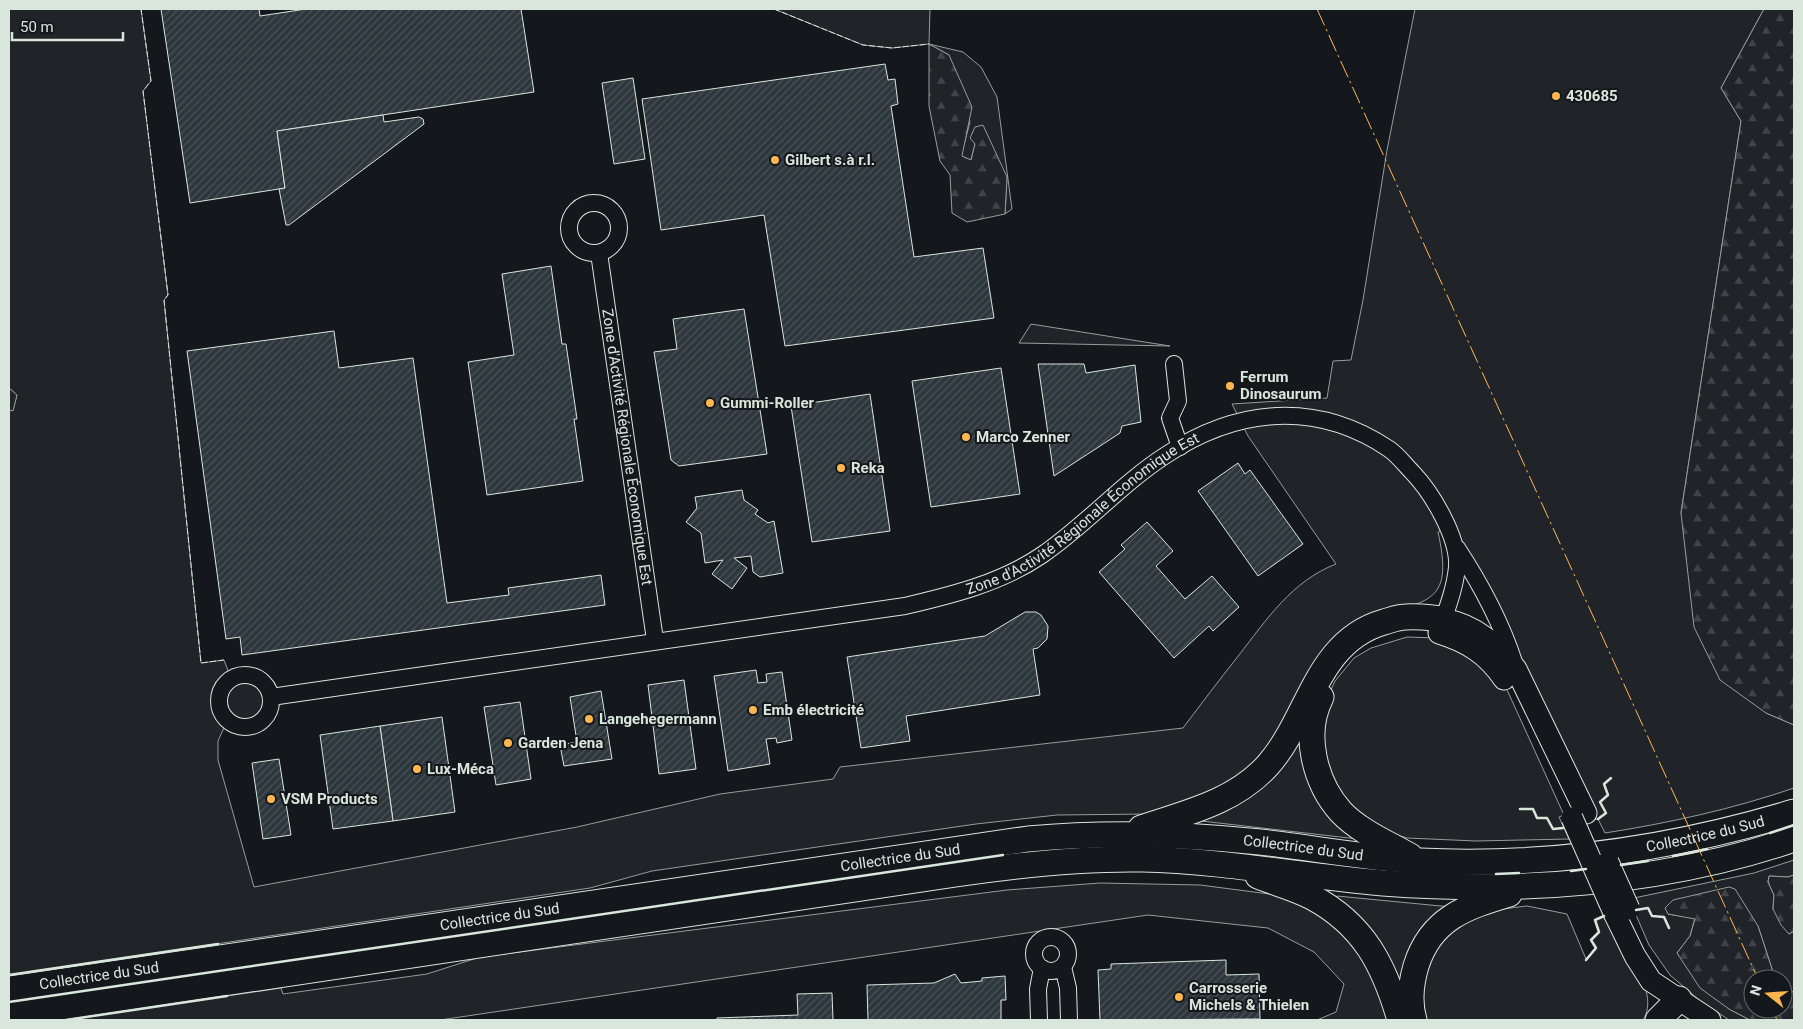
<svg xmlns="http://www.w3.org/2000/svg" width="1803" height="1029" viewBox="0 0 1803 1029" font-family="Roboto,sans-serif">
	<style>
		.green { fill: #202428; stroke: #939e99 }
		.forest { fill: url(#forest-firs); stroke: #939e99 }
		.building { fill: url(#building-hatch); stroke: #d8e6dc }
		.lines { fill: none; stroke-linecap: round; stroke-linejoin: round }
		.minor-casing { stroke: #d8e6dc; stroke-width: 18 }
		.major-casing { stroke: #d8e6dc; stroke-width: 23 }
		.highway-casing { stroke: #d8e6dc; stroke-width: 27 }
		.minor { stroke: #14181c; stroke-width: 16 }
		.major { stroke: #14181c; stroke-width: 21 }
		.highway { stroke: #14181c; stroke-width: 25 }
		.major-bridge-casing { stroke: #d8e6dc; stroke-width: 23; stroke-linecap: butt }
		.major-bridge { stroke: #14181c; stroke-width: 21 }
		.fence { stroke: #d8e6dc; stroke-width: 1; stroke-dasharray: 6 2.5; stroke-linecap: butt }
		.wall { stroke: #d8e6dc; stroke-width: 2.5 }
		.power { stroke: #ffb74d; stroke-width: 1; stroke-dasharray: 18 4 2.5 4; stroke-linecap: butt }
		.poi-dot { fill: #ffb74d; stroke: #14181c; stroke-width: 2 }
		.labels { text-anchor: middle; dominant-baseline: central; stroke-width: 4; stroke-linejoin: round; paint-order: stroke }
		.poi-label { font-size: 15px; font-weight: bold; fill: #d8e6dc; stroke: #14181c; text-anchor: start }
		.street-label { font-size: 15px; fill: #d8e6dc; stroke: #14181c }
	</style>
	<defs>
		<pattern id="forest-firs" width="22" height="20" patternUnits="userSpaceOnUse" patternTransform="scale(1.25)"><rect width="22" height="20" fill="#202428"/><path d="M5 1l3.5 6h-7zM16 11l3.5 6h-7z" fill="#404447"/></pattern>
		<pattern id="building-hatch" width="6" height="6" patternUnits="userSpaceOnUse" patternTransform="scale(1.25)"><rect width="6" height="6" fill="#2c363c"/><path d="M-1 1l2-2M0 6l6-6M5 7l2-2" fill="none" stroke="#4a5358"/></pattern>
	</defs>
	<rect width="100%" height="100%" fill="#14181c"/>
	<g class="green">
		<path d="M9,9H141L151,81L143,91L168,295L164,300L201,663L224,660L231,678C286,656 282,752 227,721L218,741V760L254,887L577,827L720,794L833,779L840,767L1183,728C1201,704 1220,679 1239,655C1267,619 1292,581 1336,564L1248,436L1232,404L1327,398L1333,361L1351,360L1363,300L1387,150L1415,9H1764L1721,88L1741,121L1681,513L1766,713L1794,725V788C1733,809 1669,823 1605,833L1598,819L1593,820L1508,635L1455,527L1438,532C1453,599 1433,602 1374,615L1282,735L1236,784L1149,814L1057,815L976,824L652,871L590,888L9,975V410H13L17,395L9,388Z"/>
		<polygon points="774,9 930,9 929,44 963,52 981,67 997,97 1012,209 1005,214 1007,177 975,144 971,160 961,156 970,122 949,55 929,44 892,48 863,45"/>
		<polygon points="1031,324 1170,346 1019,343"/>
		<polygon points="1407,637 1437,638 1489,665 1508,692 1564,815 1559,817 1569,839 1476,841 1407,838 1371,827 1346,809 1320,762 1323,707 1335,681 1354,658 1371,648"/>
		<polygon points="1294,735 1305,744 1366,840 1184,819"/>
		<polygon points="1794,860 1794,875 1788,877 1769,876 1768,882 1774,895 1773,909 1789,934 1794,931 1794,993 1783,983 1783,979 1778,979 1774,975 1758,926 1668,914 1695,918 1690,936 1677,953 1729,1009 1750,1020 1729,1020 1698,999 1670,975 1649,945 1629,899 1754,873"/>
		<polygon points="1100,883 1200,885 1285,896 1311,905 1354,938 1391,1020 1317,1020 1336,1012 1344,984 1314,952 1268,928 1148,915 440,1020 66,1020 281,988 283,994 427,974 480,957 1007,890"/>
		<polygon points="1337,896 1451,907 1404,1002 1334,902"/>
		<path d="M1527,906L1567,914L1586,959L1595,948L1591,940L1599,932L1595,920L1604,916C1619,941 1662,991 1643,1020H1420C1421,1005 1422,963 1427,952C1445,915 1492,910 1527,906Z"/>
	</g>
	<g class="forest">
		<polygon points="1764,9 1794,9 1794,725 1766,713 1720,680 1694,627 1681,513 1741,121 1721,88"/>
		<polygon points="929,44 949,55 972,107 962,156 971,160 975,144 970,138 975,127 983,125 1007,177 1005,214 967,222 952,213 950,175 940,161 929,106"/>
		<polygon points="9,388 17,395 13,411 9,410"/>
		<polygon points="1794,875 1794,931 1789,934 1781,925 1773,909 1774,895 1768,882 1769,876 1788,877"/>
		<polygon points="1729,887 1735,889 1758,926 1774,975 1778,979 1753,979 1753,1009 1783,1009 1783,983 1794,993 1794,1020 1750,1020 1729,1009 1700,988 1677,953 1690,936 1695,919 1668,914 1665,908 1673,900"/>
	</g>
	<g class="building">
		<polygon points="161,9 259,9 260,16 306,9 521,9 534,92 277,131 285,188 190,203"/>
		<polygon points="885,64 888,80 895,79 898,104 891,106 914,257 983,248 994,318 785,346 764,215 661,230 642,99"/>
		<polygon points="633,78 645,159 614,164 602,83"/>
		<polygon points="383,115 384,122 419,117 423,119 424,124 289,225 286,225 279,189 285,188 277,131"/>
		<polygon points="551,266 562,344 566,344 577,419 574,419 583,481 487,495 468,362 514,355 502,274"/>
		<polygon points="744,309 767,454 679,466 671,460 654,352 677,349 673,319"/>
		<polygon points="334,331 339,368 413,358 447,603 509,595 508,588 601,575 605,605 242,655 240,637 226,639 187,351"/>
		<polygon points="1038,364 1084,364 1086,373 1135,365 1141,422 1122,426 1120,433 1054,476"/>
		<polygon points="1001,368 1020,494 931,507 912,381"/>
		<polygon points="870,394 890,531 812,542 791,406"/>
		<polygon points="1238,463 1245,474 1250,470 1303,544 1258,576 1198,491"/>
		<polygon points="742,490 744,500 758,510 755,514 768,523 774,521 783,573 760,577 753,572 751,556 734,558 747,568 732,589 712,574 723,560 705,563 701,533 686,522 697,508 695,497"/>
		<polygon points="1147,522 1173,551 1156,566 1185,599 1212,576 1239,607 1213,631 1209,626 1174,658 1099,572 1125,549 1121,545"/>
		<polygon points="1025,612 1036,612 1041,615 1048,626 1047,639 1038,648 1033,649 1040,695 906,716 910,741 861,748 847,657 985,636"/>
		<polygon points="756,670 758,683 767,682 766,674 782,672 792,740 777,743 776,738 766,739 770,764 728,771 714,676"/>
		<polygon points="684,680 696,769 659,774 648,685"/>
		<polygon points="601,691 612,759 564,766 560,745 577,742 570,697"/>
		<polygon points="520,702 531,779 496,785 484,707"/>
		<polygon points="442,717 455,812 393,821 380,726"/>
		<polygon points="380,726 393,821 333,829 320,735"/>
		<polygon points="279,759 291,835 263,839 252,763"/>
		<polygon points="1226,960 1226,975 1259,974 1260,1019 1100,1020 1098,970 1111,969 1111,964"/>
		<polygon points="955,974 961,983 982,981 982,978 1005,976 1006,1000 1001,1000 1001,1020 868,1020 867,985 934,983"/>
		<polygon points="832,993 833,1020 717,1020 717,1018 798,1015 797,994"/>
	</g>
	<g class="lines">
		<g class="minor-casing">
			<g id="minor">
				<circle cx="594" cy="228" r="25"/>
				<path id="s1" d="M599,253L655,640"/>
				<polyline points="1174,364 1178,401 1170,418 1180,447"/>
				<path d="M1457,548C1480,583 1501,622 1514,662"/>
				<circle cx="245" cy="701" r="26"/>
				<path id="s2" d="M271,697L905,606C952,595 1001,583 1042,555C1086,525 1121,484 1166,455C1237,408 1316,400 1389,449C1398,455 1405,465 1413,473C1432,493 1459,538 1457,567C1455,588 1447,609 1440,629"/>
				<circle cx="1051" cy="954" r="17"/>
				<polyline points="1063,967 1068,988 1069,1020"/>
				<polyline points="1039,1020 1038,989 1042,968"/>
			</g>
		</g>
		<g class="major-casing">
			<g id="major">
				<path d="M1443,619C1476,625 1496,644 1516,669L1586,813"/>
				<path d="M1439,633C1468,642 1487,654 1504,679"/>
				<polyline points="1615,915 1635,956 1651,981 1710,1020"/>
			</g>
		</g>
		<g class="highway-casing">
			<g id="highway">
				<path d="M1321,697C1302,734 1315,783 1341,812C1359,831 1387,843 1410,856"/>
				<path d="M1141,828C1186,813 1235,802 1268,765C1309,719 1316,641 1384,622C1391,620 1398,617 1406,617C1418,616 1431,618 1443,619"/>
				<path d="M1258,876C1275,883 1295,888 1312,897C1364,925 1384,965 1400,1020"/>
				<path id="s3" d="M9,989L1028,839C1106,832 1182,834 1260,842C1313,848 1366,858 1419,861C1547,867 1672,849 1794,812"/>
				<path d="M9,1015L956,874C1017,865 1079,858 1142,859C1223,861 1302,876 1383,883C1520,893 1663,884 1794,839"/>
				<path d="M1414,1020C1409,1003 1411,983 1416,966C1431,918 1466,907 1509,894"/>
				<polyline points="1658,1020 1679,999"/>
			</g>
		</g>
		<use href="#minor" class="minor"/>
		<use href="#major" class="major"/>
		<use href="#highway" class="highway"/>
		<g class="major-bridge-casing">
			<g id="major-bridge">
				<polyline points="1572,818 1615,915"/>
				<polyline points="1608,862 1629,909"/>
			</g>
		</g>
		<use href="#major-bridge" class="major-bridge"/>
		<g class="fence">
			<polyline points="141,9 151,81 143,91 168,295 164,300 201,663 224,660"/>
			<polyline points="774,9 863,45 892,48 929,44"/>
		</g>
		<g class="wall">
			<polyline points="1520,809 1533,809 1537,818 1547,818 1553,829 1563,828"/>
			<polyline points="1598,819 1606,813 1600,802 1608,795 1604,784 1611,778"/>
			<polyline points="1770,833 1794,825"/>
			<polyline points="1673,856 1707,849"/>
			<polyline points="1621,865 1648,861"/>
			<polyline points="1571,871 1586,869"/>
			<polyline points="1496,874 1519,873"/>
			<polyline points="1636,910 1648,908 1652,916 1664,917 1669,928"/>
			<polyline points="1586,960 1596,948 1591,940 1599,932 1595,920 1604,916"/>
			<polyline points="9,975 218,944"/>
			<polyline points="9,1002 1003,855"/>
			<polyline points="66,1020 227,996"/>
		</g>
		<g class="power">
			<polyline points="1317,9 1758,979"/>
			<polyline points="1772,1009 1777,1020"/>
		</g>
	</g>
	<g class="poi-dot">
		<circle cx="1556" cy="96" r="5"/>
		<circle cx="775" cy="160" r="5"/>
		<circle cx="1230" cy="386" r="5"/>
		<circle cx="710" cy="403" r="5"/>
		<circle cx="966" cy="437" r="5"/>
		<circle cx="841" cy="468" r="5"/>
		<circle cx="753" cy="710" r="5"/>
		<circle cx="589" cy="719" r="5"/>
		<circle cx="508" cy="743" r="5"/>
		<circle cx="417" cy="769" r="5"/>
		<circle cx="271" cy="799" r="5"/>
		<circle cx="1179" cy="997" r="5"/>
	</g>
	<g class="labels">
		<g class="poi-label">
			<text x="1566" y="96">430685</text>
			<text x="785" y="160">Gilbert s.à r.l.</text>
			<text x="1240" y="377">Ferrum<tspan x="1240" dy="17">Dinosaurum</tspan></text>
			<text x="720" y="403">Gummi-Roller</text>
			<text x="976" y="437">Marco Zenner</text>
			<text x="851" y="468">Reka</text>
			<text x="763" y="710">Emb électricité</text>
			<text x="599" y="719">Langehegermann</text>
			<text x="518" y="743">Garden Jena</text>
			<text x="427" y="769">Lux-Méca</text>
			<text x="281" y="799">VSM Products</text>
			<text x="1189" y="988">Carrosserie<tspan x="1189" dy="17">Michels &amp; Thielen</tspan></text>
		</g>
		<g class="street-label">
			<text stroke="none"><textPath href="#s1" startOffset="196">Zone d'Activité Régionale Économique Est</textPath></text>
			<text stroke="none"><textPath href="#s2" startOffset="844">Zone d'Activité Régionale Économique Est</textPath></text>
			<text stroke="none"><textPath href="#s3" startOffset="1711">Collectrice du Sud</textPath></text>
			<text stroke="none"><textPath href="#s3" startOffset="1306">Collectrice du Sud</textPath></text>
			<text stroke="none"><textPath href="#s3" startOffset="901">Collectrice du Sud</textPath></text>
			<text stroke="none"><textPath href="#s3" startOffset="496">Collectrice du Sud</textPath></text>
			<text stroke="none"><textPath href="#s3" startOffset="91">Collectrice du Sud</textPath></text>
		</g>
	</g>
	<rect width="1803" height="1029" fill="none" stroke="#d8e6dc" stroke-width="20"/>
	<g transform="translate(1768 994) rotate(287)"><circle r="24" fill="#14181c" stroke="#626a69"/>
	<path d="M0-4L9 19L0 12L-9 19Z" fill="#ffb74d"/>
	<text y="-8" font-size="14" font-weight="bold" text-anchor="middle" fill="#d8e6dc">N</text>
	</g>
	<path d="M12 32v8h111v-8" fill="none" stroke="#d8e6dc" stroke-width="2.5"/>
	<text x="20" y="32" font-size="15" fill="#d8e6dc" stroke="#14181c" stroke-width="4" paint-order="stroke">50 m</text>
</svg>
